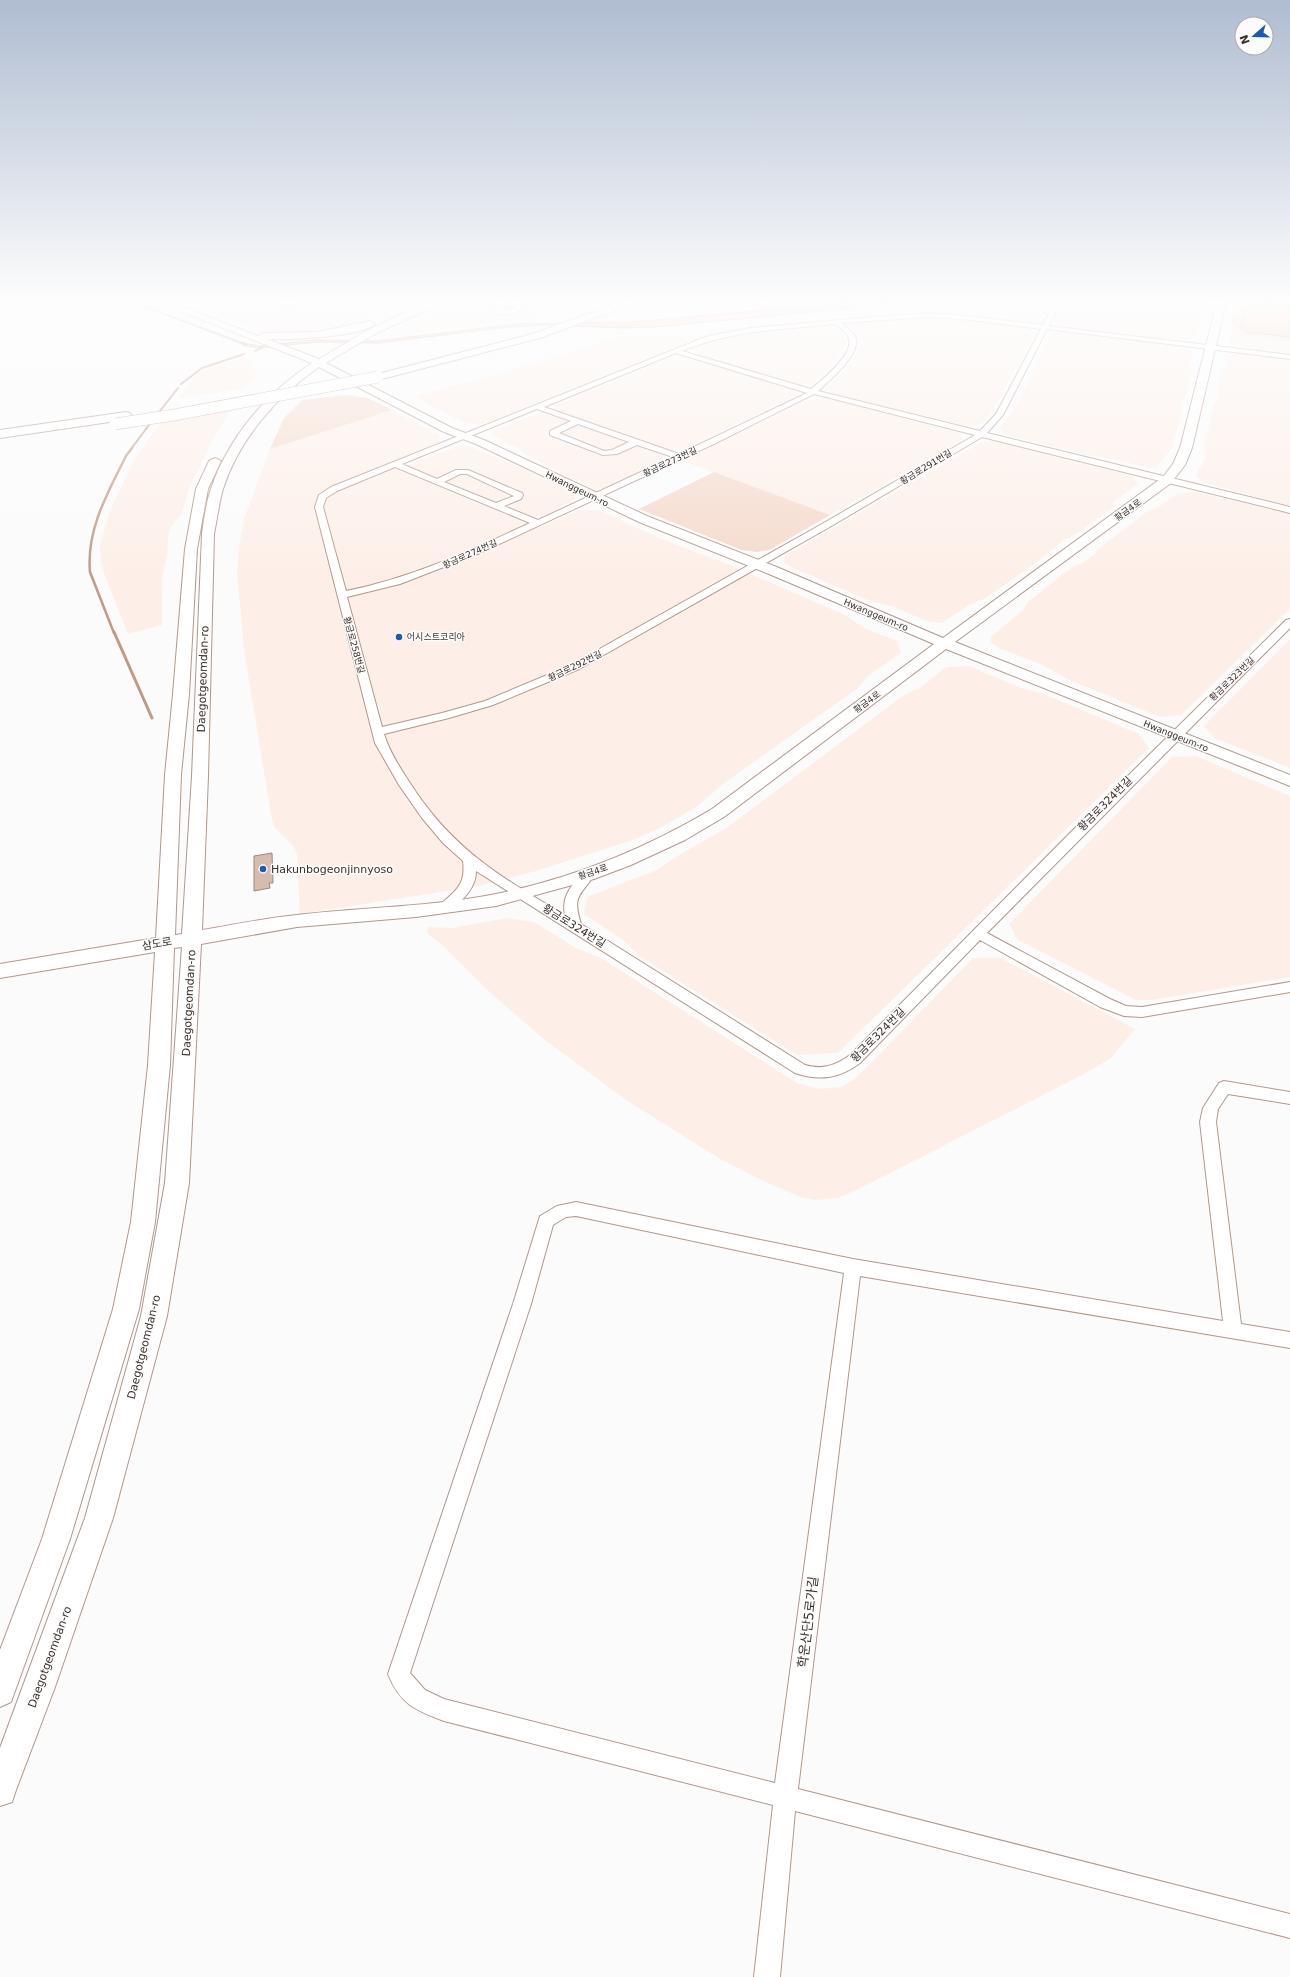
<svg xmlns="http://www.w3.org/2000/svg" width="1290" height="1977" viewBox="0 0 1290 1977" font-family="'DejaVu Sans','Noto Sans KR',sans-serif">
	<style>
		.built { fill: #fdefe8 }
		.green { fill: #f5d9cb }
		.water { fill: #fbc7ae; stroke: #c19a87 }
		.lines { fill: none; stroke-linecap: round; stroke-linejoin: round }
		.stream-far2 { stroke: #c19a87; stroke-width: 2 }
		.stream-far1 { stroke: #c19a87; stroke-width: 2.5 }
		.stream { stroke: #c19a87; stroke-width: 3 }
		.building { fill: #d6bbae; stroke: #a1887b }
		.street-casing { stroke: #b1978b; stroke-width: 2 }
		.secondary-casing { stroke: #b1978b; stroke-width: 2 }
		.highway-casing { stroke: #b1978b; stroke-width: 2 }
		.street { fill: #fff; fill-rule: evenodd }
		.secondary { fill: #fff; fill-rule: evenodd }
		.highway { fill: #fff; fill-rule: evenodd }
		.highway-bridge-casing { stroke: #b1978b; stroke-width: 12; stroke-linecap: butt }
		.highway-bridge { stroke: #fff; stroke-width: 11 }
		.poi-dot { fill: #1e5bac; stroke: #fbfbfb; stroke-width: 1.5 }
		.labels { text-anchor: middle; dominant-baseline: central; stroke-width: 3; stroke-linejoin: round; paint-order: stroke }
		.far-street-label { font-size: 9px; fill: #3b302b; stroke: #fbfbfb }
		.far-poi-label { font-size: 9px; fill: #3b302b; stroke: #fbfbfb; text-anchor: start }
		.street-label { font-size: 11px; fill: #3b302b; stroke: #fbfbfb }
		.poi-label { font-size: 11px; fill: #3b302b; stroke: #fbfbfb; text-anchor: start }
		.near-street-label { font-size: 13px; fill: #3b302b; stroke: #fbfbfb }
	</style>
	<rect width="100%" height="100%" fill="#fbfbfb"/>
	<g class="built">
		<polygon points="188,302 403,302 332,331 291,335 274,333 240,323"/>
		<polygon points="458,302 584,302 539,317 389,336"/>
		<polygon points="994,302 1050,302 1041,319 1032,322 949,313 917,312 916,306 958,306"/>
		<polygon points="1065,302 1173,302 1196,306 1207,310 1202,325 1198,329 1196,337 1184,340 1064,326 1057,323 1057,321"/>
		<polygon points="929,316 1026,327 1036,332 993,410 984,422 976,426 966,426 831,393 827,387 850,363 861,346 859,336 849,325 855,323 907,317"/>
		<polygon points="821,326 835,328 844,337 846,343 843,349 822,376 813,383 809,384 799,384 730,364 699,354 693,349 709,341 727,336"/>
		<polygon points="1064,331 1184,347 1193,352 1189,366 1192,372 1185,397 1180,410 1181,415 1172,448 1156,468 1149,468 1109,458 1087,455 1006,435 999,429 1016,407 1052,333"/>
		<polygon points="1231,333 1290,341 1290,354 1240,347 1230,343"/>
		<polygon points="706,335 483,424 464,423 414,397 567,354 617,337"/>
		<polygon points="1238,354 1290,359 1290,506 1204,483 1195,476 1206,458 1204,449 1213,407 1217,402 1219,394 1218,388 1220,371 1226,367 1227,356"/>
		<polygon points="671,357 688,357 794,389 797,395 682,450 667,451 552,409 554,406"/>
		<polygon points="243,359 250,361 257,374 254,380 245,388 179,398 196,375 200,372 223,363"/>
		<polygon points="824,398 958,432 963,439 830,515 683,461 808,400"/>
		<polygon points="392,410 439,435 438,442 385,465 539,528 578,510 599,510 659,538 725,563 847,616 864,628 897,641 901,653 868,676 857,689 727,781 696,807 662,827 633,840 536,871 479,886 300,914 297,854 293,846 274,827 272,820 245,657 237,574 239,548 244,519 270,449"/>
		<polygon points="221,412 230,412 213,438 189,489 182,513 171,527 168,537 167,555 162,577 162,625 128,634 105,576 101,562 100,546 110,510 136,457 162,421"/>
		<polygon points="547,413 664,455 668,458 607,488 595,490 525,454 516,447 490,434 495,431 535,414"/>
		<polygon points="999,441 1132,476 1138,484 1114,501 1111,509 1076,534 1064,540 1041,559 986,598 969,605 942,623 927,621 891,606 870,601 791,567 784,562 785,556 982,442"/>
		<polygon points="459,446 470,446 519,467 569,491 574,494 576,499 547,514 534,517 410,468 411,464 418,461"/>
		<polygon points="1195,492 1290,514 1290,609 1181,715 1160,717 1069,680 1042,665 999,648 991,642 991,637 1022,611 1029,601 1071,568 1084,562 1095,554 1098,549 1148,511 1160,506 1178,493"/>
		<polygon points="1290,639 1290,768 1214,738 1204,726"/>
		<polygon points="969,666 1021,688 1044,694 1139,734 1149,748 838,1053 797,1055 641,957 623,940 584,914 587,897 657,870 679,855 725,829 904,695 920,688 946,667"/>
		<polygon points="1196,756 1290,796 1290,977 1152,1000 1136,1000 1018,940 1009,924 1172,757"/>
		<polygon points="507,918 534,922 576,948 601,958 797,1083 820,1089 841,1087 856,1078 973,958 1001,958 1135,1029 1111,1058 1086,1073 859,1189 838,1198 815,1200 800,1197 759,1179 720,1159 626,1100 545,1040 494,996 442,945 427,933 428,927 452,928"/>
	</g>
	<g class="green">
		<path d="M1238,302H1249L1242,322L1241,326L1246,332L1290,337V341L1231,333L1233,327L1230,322C1232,314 1237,310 1238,302Z"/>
		<polygon points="345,395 368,398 392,410 270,449 284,418 302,400"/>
		<polygon points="714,472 830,515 769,550 757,552 742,550 639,509"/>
	</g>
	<g class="water">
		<polygon points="855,302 896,302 824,311 654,327 625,328 544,325 501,328 377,343 318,342 259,348 242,345 243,343 260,346 315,340 376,341 518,324 633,322"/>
		<polygon points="1249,302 1290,302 1290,337 1246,332 1239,327 1241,325 1246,309 1244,307 1249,307"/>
	</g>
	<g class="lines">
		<g class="stream-far2">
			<polyline points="133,302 247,345"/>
			<polyline points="255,351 263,347"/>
			<polyline points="181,384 202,368 244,354"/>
			<polyline points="156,416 178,388"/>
			<polyline points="131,449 152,421"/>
		</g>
		<path class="stream-far1" d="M114,633L90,572C86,530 108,492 126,456L132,448"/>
		<polyline class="stream" points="114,632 152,718"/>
	</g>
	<polygon class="building" points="272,853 273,883 269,883 270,888 254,891 254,856"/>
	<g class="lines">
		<g class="street-casing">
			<g id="street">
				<polygon points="275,302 303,302 290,306"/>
				<path d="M496,302H520L522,308C514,316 497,316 489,308L492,304ZM502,305L515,306L516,307L506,310L496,307Z"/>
				<path d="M1055,302H1061L1049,326L1290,355V359L1047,329L1003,415L987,433L1290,507V513L982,437L828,528L579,669L493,705L449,718L384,734C389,750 398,765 408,780C450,847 498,876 565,915C561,896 572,885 583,872H593L594,875C580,897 572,895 581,924L805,1065C822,1070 835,1066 850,1055L1069,834L1286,620L1290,619V628L987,933L1110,999L1126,1006L1142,1007L1290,982V992L1142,1017L1124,1016L1100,1007L980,940L860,1063C839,1079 819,1081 795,1073L476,871C476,889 462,900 450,911H440L438,908L440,905C456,890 466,885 463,861L443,843L422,818L399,785L375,743L315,507L319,495L331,487L708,336L751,328L909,314H950L1043,325ZM929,317L971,320L1041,329L996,414L980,431L818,391C828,382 860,355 856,339C855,332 846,327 841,323ZM834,324C839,327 847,332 849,339C854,354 822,380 811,389L682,351C732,330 781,330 834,324ZM676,353L807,393L679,454L544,407ZM814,394L975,435L822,524L571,665L485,701L442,713L382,727L347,597L400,584L480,553L716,443ZM537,409L571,421L550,431V435L603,455L617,454L637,445L673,457L538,520L504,506L521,499L523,495L522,493L468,470H456L437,479L402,464ZM578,424L629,442L612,450L604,451L559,433ZM395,467L530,523C470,551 411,578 346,591L323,507L326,498L337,491ZM460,474H467L514,496L496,503L444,482Z"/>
				<polygon points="1194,302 1216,302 1224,305 1221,307"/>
				<path d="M1224,1081L1290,1092V1104L1228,1094L1218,1109L1216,1122L1241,1324L1290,1332V1348L860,1276L798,1789L1290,1914V1938L795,1811L780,1977H754L773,1805L444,1721C415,1710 400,1704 388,1674L513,1304L540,1216L557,1206L576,1202L853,1259L1223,1321L1200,1122L1203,1108L1219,1083ZM576,1216L844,1273L775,1783L444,1699L425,1690L410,1673L531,1304L553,1225L566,1217Z"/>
			</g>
		</g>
		<g class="secondary-casing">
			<path id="secondary" d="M157,302H171L258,336L263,333L317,332L370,321L375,324C362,337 287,340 267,339L319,359L368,330L402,314L430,302H443L375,334L326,363L452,428L484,440L647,516L779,568L943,638L1163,477L1173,464L1180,448L1217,302H1226L1192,448L1185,465L1171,483L955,642L1290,775V786L946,649L724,817L685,840L631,865L594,879L496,906L416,917L297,927L201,944L189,1183L167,1316L113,1518L55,1687L16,1790L12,1802L0,1806V1748L85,1518L141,1316L165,1183L182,947L174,948L170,1065L155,1222L139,1309L70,1539L11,1702L0,1707V1650L42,1539L113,1309L131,1222L148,1065L155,952L0,978V964L156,938L165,775L173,694L185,549L196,489L209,461L215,458L221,461L208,489L197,549L189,694L181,775L175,935L182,934L192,776L202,534C204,519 206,503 211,489C228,438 267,392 312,363ZM319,367L444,432L476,444L639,522L769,574L934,644L712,809C645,849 573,878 496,894C431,907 363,907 297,915C265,918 233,925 202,930L208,776L214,534C217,519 219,503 223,489C239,439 277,396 319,367Z"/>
		</g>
		<g class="highway-casing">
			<g id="highway">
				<polygon points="622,302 638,302 540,338 378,380 372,377 374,375 532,334"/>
				<polygon points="126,412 130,413 132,416 130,419 0,438 0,430"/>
			</g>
		</g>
		<use href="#street" class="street"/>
		<use href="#secondary" class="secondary"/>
		<use href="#highway" class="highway"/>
		<g class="highway-bridge-casing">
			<polyline id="highway-bridge" points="115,424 174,415 378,377"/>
		</g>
		<use href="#highway-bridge" class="highway-bridge"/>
	</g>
	<linearGradient id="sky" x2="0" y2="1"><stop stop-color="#afbcd1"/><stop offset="0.52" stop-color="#fdfdfd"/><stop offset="1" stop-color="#fdfdfd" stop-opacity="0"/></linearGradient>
	<rect width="1290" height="579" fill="url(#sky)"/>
	<g class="poi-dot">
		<circle cx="399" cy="637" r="4"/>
		<circle cx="263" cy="869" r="4"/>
	</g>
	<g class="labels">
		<g class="far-street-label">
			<text transform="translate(670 462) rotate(-25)">황금로273번길</text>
			<text transform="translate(926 467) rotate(-31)">황금로291번길</text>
			<text transform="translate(577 489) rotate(26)">Hwanggeum-ro</text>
			<text transform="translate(1128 510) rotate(-36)">황금4로</text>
			<text transform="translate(470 554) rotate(-24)">황금로274번길</text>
			<text transform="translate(876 615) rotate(23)">Hwanggeum-ro</text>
			<text transform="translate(354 645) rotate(75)">황금로258번길</text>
			<text transform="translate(575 666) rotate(-26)">황금로292번길</text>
			<text transform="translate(1232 679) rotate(-44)">황금로323번길</text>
			<text transform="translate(867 702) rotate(-36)">황금4로</text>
			<text transform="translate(1176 736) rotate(22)">Hwanggeum-ro</text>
			<text transform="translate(593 872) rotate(-19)">황금4로</text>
		</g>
		<g class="far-poi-label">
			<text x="407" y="637">어시스트코리아</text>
		</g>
		<g class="street-label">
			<text transform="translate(203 679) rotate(-88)">Daegotgeomdan-ro</text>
			<text transform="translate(1105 804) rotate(-45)">황금로324번길</text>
			<text transform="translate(574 926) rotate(32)">황금로324번길</text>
			<text transform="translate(157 944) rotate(-10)">삼도로</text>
			<text transform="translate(189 1003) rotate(-87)">Daegotgeomdan-ro</text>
			<text transform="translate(878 1035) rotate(-45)">황금로324번길</text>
			<text transform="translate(144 1347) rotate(-76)">Daegotgeomdan-ro</text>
			<text transform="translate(50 1657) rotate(-70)">Daegotgeomdan-ro</text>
		</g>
		<g class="poi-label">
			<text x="271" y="869">Hakunbogeonjinnyoso</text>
		</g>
		<g class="near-street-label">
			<text transform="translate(808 1622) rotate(-83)">학운산단5로가길</text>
		</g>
	</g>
	<g transform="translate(1254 36) rotate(250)"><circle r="19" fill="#fbfbfb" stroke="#aeaaa8"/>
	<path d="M0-3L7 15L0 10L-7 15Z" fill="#1e5bac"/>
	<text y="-6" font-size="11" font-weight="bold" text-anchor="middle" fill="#3b302b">N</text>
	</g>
</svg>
